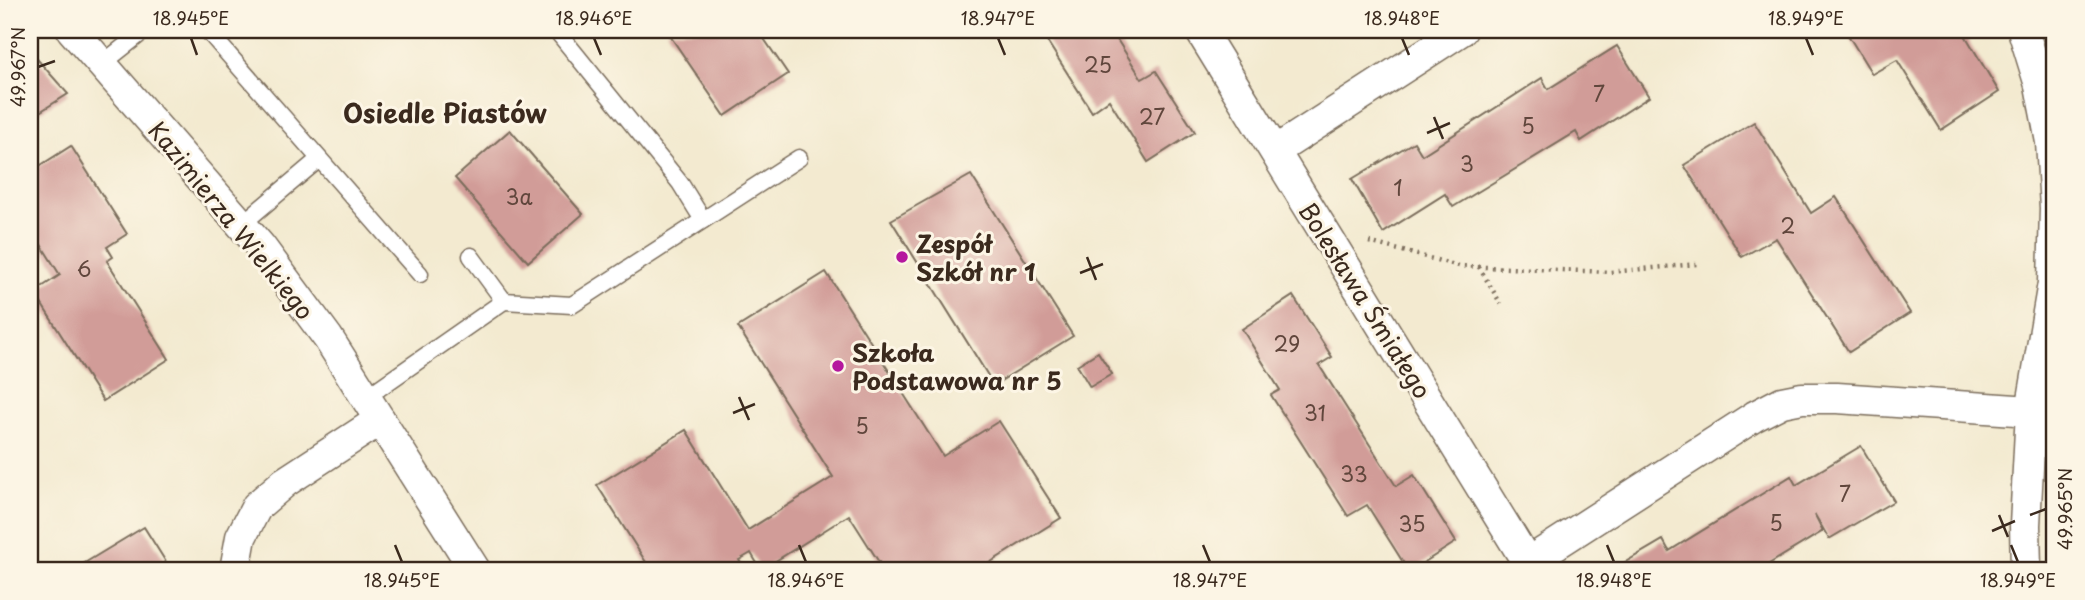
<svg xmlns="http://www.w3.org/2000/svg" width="2085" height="600" viewBox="0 0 2085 600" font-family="'Playpen Sans',sans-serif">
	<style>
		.green { fill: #96dd96; stroke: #68845a; stroke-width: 2 }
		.building { fill: #d19c98 }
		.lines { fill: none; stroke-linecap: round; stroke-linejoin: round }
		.lane-casing { stroke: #7b6d5c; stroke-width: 19 }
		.street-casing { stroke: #7b6d5c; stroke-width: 33 }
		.path { stroke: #7b6d5c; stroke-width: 4.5; stroke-dasharray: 2 5; stroke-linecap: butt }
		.lane { stroke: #fff; stroke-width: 16 }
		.street { stroke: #fff; stroke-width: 30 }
		.ticks { fill: none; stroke: #3b2a1e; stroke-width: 2.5 }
		.poi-dot { fill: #b5179e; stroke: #fcf5e5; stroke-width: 2.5 }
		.labels { text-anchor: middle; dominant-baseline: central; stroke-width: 6; stroke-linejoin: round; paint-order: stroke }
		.number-label { font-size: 21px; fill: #60463c }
		.street-label { font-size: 24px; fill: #3b2a1e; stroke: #fcf5e5 }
		.poi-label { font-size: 24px; font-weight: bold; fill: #3b2a1e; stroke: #fcf5e5; text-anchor: start }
		.neighbourhood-label { font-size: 26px; font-weight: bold; fill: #3b2a1e; stroke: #fcf5e5 }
		.neatline { fill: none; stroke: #3b2a1e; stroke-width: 2.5 }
		.ticks-label { font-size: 18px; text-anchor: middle; fill: #3b2a1e }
	</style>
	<rect width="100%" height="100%" fill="#fcf5e5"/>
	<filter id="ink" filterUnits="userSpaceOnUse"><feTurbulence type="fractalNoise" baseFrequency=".0143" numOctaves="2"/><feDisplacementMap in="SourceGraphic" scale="14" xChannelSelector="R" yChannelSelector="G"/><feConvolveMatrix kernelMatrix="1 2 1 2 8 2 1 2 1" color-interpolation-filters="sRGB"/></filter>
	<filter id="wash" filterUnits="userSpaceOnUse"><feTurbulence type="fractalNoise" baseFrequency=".00686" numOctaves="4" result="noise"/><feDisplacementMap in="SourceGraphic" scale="28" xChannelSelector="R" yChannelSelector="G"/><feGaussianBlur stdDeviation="1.57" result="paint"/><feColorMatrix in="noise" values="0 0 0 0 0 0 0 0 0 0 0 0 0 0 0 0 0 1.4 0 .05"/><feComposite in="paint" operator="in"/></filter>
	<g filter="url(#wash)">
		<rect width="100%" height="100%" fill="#f3ead0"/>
		<polygon class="green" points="2055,442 2055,570 2049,570 2050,510"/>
		<g id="blocks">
			<g class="building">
				<polygon points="666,30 758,30 788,74 725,116"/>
				<polygon points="1040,30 1111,30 1142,79 1156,71 1195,132 1148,162 1109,100 1092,112"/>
				<polygon points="1845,30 1962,30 1999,92 1941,130 1897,60 1872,74"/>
				<polygon points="1617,46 1649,97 1581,141 1576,132 1453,207 1445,194 1383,233 1352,179 1414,142 1422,155 1542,78 1548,89"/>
				<polygon points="30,51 68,94 30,118"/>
				<polygon points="1754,122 1811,213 1836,197 1910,313 1849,352 1776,238 1742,257 1684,165"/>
				<polygon points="510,130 583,214 528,262 455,178"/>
				<polygon points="71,146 127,234 107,247 113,257 107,261 169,359 103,401 34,292 60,275 30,227 30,172"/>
				<polygon points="971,175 1073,336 994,385 891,220"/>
				<polygon points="826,272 943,456 999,421 1061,518 978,570 884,570 849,515 761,570 751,553 739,560 745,570 651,570 597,485 686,430 748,530 833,477 738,327"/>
				<polygon points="1293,296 1332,357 1319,365 1396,486 1414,475 1456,542 1412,570 1408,570 1367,505 1348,516 1271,395 1280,390 1242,329"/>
				<polygon points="1098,352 1112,374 1090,387 1077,365"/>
				<polygon points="1861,446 1894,501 1829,539 1815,515 1823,531 1759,570 1612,570 1663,540 1669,551 1791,476 1796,485"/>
				<polygon points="144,527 171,570 87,570 83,564"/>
			</g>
		</g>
	</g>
	<g filter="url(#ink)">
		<use href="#blocks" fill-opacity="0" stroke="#7b6d5c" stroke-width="2"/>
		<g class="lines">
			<g class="lane-casing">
				<g id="lane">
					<polyline points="207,30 420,274"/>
					<polyline points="556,30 680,183 703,220"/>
					<polyline points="102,64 145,30"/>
					<polyline points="242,224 319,159"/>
					<polyline points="504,301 572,305 799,158"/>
					<polyline points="365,398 504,301 471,256"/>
				</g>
			</g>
			<g class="street-casing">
				<g id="street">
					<polyline points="72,30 260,246 328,338 475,570"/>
					<polyline points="1200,30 1532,570"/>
					<polyline points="2023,30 2040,85 2051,142 2055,208 2053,283 2031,411 2025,525 2026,570"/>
					<polyline points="1275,151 1462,30"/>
					<polyline points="1527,563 1755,416 1782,402 1802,398 1837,398 2031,411"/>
					<polyline points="235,570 241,537 257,506 285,482 380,420"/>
				</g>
			</g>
			<g class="path">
				<polyline points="1369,242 1459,266 1610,272 1697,264"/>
				<polyline points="1479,267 1501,304"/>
			</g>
			<use href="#lane" class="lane"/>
			<use href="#street" class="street"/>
		</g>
	</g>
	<path class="ticks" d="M191,38L197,55M594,38L601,55M998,38L1005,55M1402,38L1409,55M1806,38L1813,55M38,67L55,61M1434,117L1443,139M1427,133L1450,123M1087,257L1096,280M1080,273L1103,264M739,397L749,420M733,413L755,404M1999,515L2008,537M2030,515L2046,509M1992,531L2015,521M395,545L402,562M799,545L806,562M1203,545L1210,562M1607,545L1614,562M2011,545L2018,562"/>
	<g class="poi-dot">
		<circle cx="902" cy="257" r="7"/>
		<circle cx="838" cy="366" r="7"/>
	</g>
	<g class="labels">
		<g class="number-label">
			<text x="1098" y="64">25</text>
			<text x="1599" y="93">7</text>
			<text x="1152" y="116">27</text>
			<text x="1528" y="125">5</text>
			<text x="1467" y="163">3</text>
			<text x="1398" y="187">1</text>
			<text x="519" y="196">3a</text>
			<text x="1788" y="225">2</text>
			<text x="84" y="268">6</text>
			<text x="1287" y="343">29</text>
			<text x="1315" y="412">31</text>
			<text x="862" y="425">5</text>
			<text x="1354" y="473">33</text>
			<text x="1845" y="493">7</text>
			<text x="1776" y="522">5</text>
			<text x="1412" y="523">35</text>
		</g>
		<g class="street-label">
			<text transform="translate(232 220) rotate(51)">Kazimierza Wielkiego</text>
			<text transform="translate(1366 300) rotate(58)">Bolesława Śmiałego</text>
		</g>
		<g class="poi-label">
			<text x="916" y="243">Zespół<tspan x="916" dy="28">Szkół nr 1</tspan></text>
			<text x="852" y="352">Szkoła<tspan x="852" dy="28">Podstawowa nr 5</tspan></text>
		</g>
		<g class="neighbourhood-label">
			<text x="445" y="112">Osiedle Piastów</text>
		</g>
	</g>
	<rect width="2085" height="600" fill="none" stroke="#fcf5e5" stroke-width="77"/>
	<rect x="38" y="38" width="2008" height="524" class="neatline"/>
	<g class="ticks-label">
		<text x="191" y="25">18.945°E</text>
		<text x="594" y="25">18.946°E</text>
		<text x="998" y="25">18.947°E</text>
		<text x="1402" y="25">18.948°E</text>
		<text x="1806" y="25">18.949°E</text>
		<text transform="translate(19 67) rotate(-90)" y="6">49.967°N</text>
		<text transform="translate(2066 509) rotate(-90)" y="6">49.965°N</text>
		<text x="402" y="587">18.945°E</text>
		<text x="806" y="587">18.946°E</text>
		<text x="1210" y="587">18.947°E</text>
		<text x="1614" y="587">18.948°E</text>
		<text x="2018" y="587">18.949°E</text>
	</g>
</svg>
